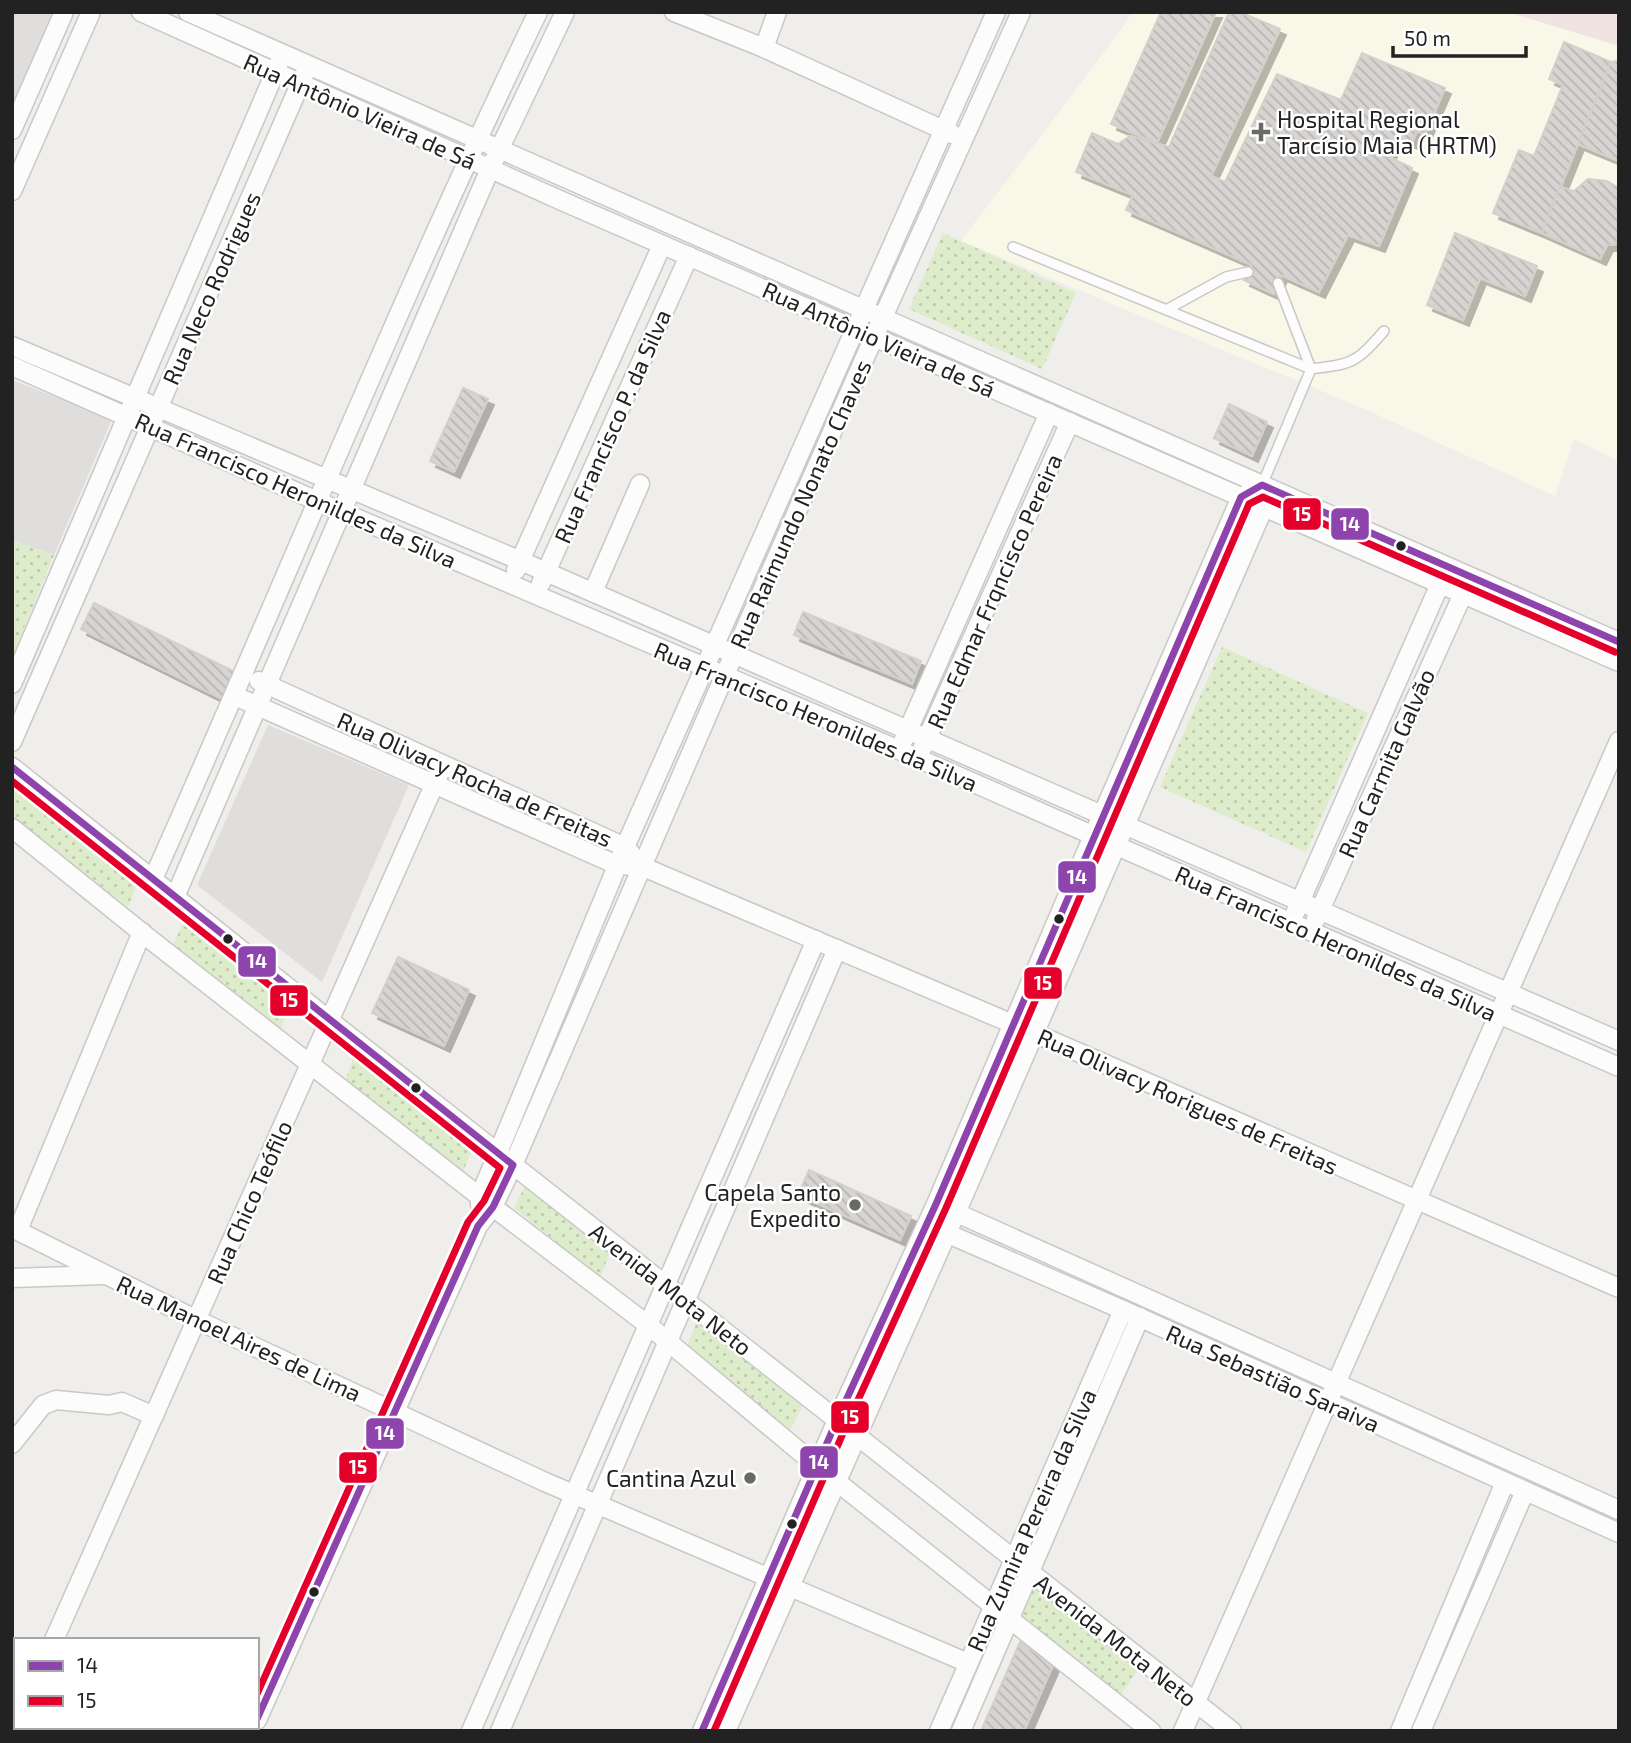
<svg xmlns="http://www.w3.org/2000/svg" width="1631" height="1743" viewBox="0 0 1631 1743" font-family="'Exo 2',sans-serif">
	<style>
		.residential { fill: #dfdedc }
		.commercial { fill: #f1e3e1 }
		.education { fill: #f8f7e8 }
		.grass { fill: url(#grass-dots) }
		.building { fill: url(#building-back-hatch); stroke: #d3d0cc; stroke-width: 2; filter: url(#shadow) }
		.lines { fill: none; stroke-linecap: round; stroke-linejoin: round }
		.lane-casing { stroke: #c9c8c7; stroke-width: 12 }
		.street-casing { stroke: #c9c8c7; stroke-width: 21 }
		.lane { stroke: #fdfcfc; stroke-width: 9 }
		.street { stroke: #fdfcfc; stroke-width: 18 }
		.bus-1-casing { stroke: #fff; stroke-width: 12 }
		.bus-2-casing { stroke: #fff; stroke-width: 12 }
		.bus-1 { stroke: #8e44ad; stroke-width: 7 }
		.bus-2 { stroke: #e4002b; stroke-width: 7 }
		.poi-dot { fill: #6a6968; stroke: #fff; stroke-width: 2.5 }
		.bus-dot { fill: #222; stroke: #fff; stroke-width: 2.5 }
		.labels { text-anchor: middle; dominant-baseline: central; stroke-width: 5; stroke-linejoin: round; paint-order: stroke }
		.street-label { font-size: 23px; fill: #222; stroke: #fff }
		.poi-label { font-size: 23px; fill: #222; stroke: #fff; text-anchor: end }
		.line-badge { stroke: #fff; stroke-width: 2.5 }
		.badge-label { font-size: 19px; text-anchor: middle; font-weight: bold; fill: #fff }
	</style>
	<defs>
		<pattern id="grass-dots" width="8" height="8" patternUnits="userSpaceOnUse" patternTransform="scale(1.75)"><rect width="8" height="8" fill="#ddeccb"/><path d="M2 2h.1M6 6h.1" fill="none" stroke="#bdcaae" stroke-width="1.8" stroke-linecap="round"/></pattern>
		<pattern id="building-back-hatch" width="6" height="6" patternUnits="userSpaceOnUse" patternTransform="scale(1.75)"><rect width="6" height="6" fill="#d7d4d2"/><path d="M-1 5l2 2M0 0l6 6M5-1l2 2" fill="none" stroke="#b8b6b4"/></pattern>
		<filter id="shadow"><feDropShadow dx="6" dy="6" stdDeviation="0" flood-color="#0004"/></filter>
	</defs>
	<rect width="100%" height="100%" fill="#f0eeeb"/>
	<g class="residential">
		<polygon points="12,12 54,12 12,106"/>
		<polygon points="12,380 112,419 54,555 12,540"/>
		<polygon points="268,725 409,785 322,982 197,885"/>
	</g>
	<polygon class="commercial" points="1508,12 1619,12 1619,46 1526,18"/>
	<polygon class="education" points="1131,12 1508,12 1619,46 1619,461 1574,439 1555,496 1360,407 961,241 1127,22"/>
	<g class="grass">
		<polygon points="943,233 1076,293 1042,369 909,309"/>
		<polygon points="12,540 54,555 12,657"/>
		<polygon points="1222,647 1368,713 1306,852 1160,787"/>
		<polygon points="12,780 138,881 128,907 12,816"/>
		<polygon points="184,921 291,1004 280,1030 172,947"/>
		<polygon points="355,1053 473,1147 463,1172 345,1081"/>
		<polygon points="525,1186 610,1253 600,1277 514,1208"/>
		<polygon points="696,1323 804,1404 790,1430 687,1346"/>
		<polygon points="1037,1582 1139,1669 1120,1696 1020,1615"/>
	</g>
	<g class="building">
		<polygon points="1161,12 1216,12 1157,143 1111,124"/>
		<polygon points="1229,12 1239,12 1280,29 1211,176 1225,182 1277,74 1341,100 1362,53 1445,88 1425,134 1417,131 1412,143 1396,137 1389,157 1412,168 1379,246 1348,235 1319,292 1281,275 1274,294 1244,280 1252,265 1126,210 1133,195 1076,172 1092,133 1118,144 1130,136 1169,147"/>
		<polygon points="1564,42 1611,62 1542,233 1493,213 1519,150 1534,156 1563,85 1549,79"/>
		<polygon points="1619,61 1619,161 1578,144 1611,62"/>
		<polygon points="1588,179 1607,181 1619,188 1619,240 1614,245 1607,245 1600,259 1542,233 1560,187 1574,191"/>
		<polygon points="1455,233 1537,266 1525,296 1480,278 1463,320 1427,305"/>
		<polygon points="463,388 488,399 454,472 430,461"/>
		<polygon points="1229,404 1267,422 1252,456 1214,438"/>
		<polygon points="94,603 235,672 222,699 81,629"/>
		<polygon points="803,612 921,661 912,684 794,635"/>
		<polygon points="398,957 469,990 444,1046 372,1013"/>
		<polygon points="809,1170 911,1216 900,1240 798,1195"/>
		<polygon points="1020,1642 1053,1665 1024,1731 981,1731"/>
	</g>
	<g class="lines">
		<g class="lane-casing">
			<g id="lane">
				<path d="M1013,247L1311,369C1353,364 1356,363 1384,331"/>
				<polyline points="1278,283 1311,369"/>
				<polyline points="1166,310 1226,277 1248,272"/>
				<polyline points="1262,485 1311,369"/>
			</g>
		</g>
		<g class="street-casing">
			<g id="street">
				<polyline points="141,12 562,201 1619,662"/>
				<polyline points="188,12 1619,642"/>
				<polyline points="674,12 764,48 952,134"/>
				<polyline points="764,48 777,12"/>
				<polyline points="12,130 64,12"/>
				<polyline points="12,191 91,12"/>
				<polyline points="12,346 521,561 1619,1041"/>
				<polyline points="12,366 342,512 899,750 1619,1067"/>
				<polyline points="516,570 662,245"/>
				<polyline points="541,583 689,256"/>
				<polyline points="593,592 640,484"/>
				<polyline points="259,681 625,847 632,855"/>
				<polyline points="12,684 279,63"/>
				<polyline points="235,696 617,865 641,866 1034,1033 1619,1288"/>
				<polyline points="904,739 1049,413"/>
				<polyline points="12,742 304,75"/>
				<polyline points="923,747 1070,422"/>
				<polyline points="12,767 329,1020 1232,1731"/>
				<polyline points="12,828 151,940 493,1207 648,1325 817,1466 1151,1731"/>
				<path d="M153,879C282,590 400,297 538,12"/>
				<polyline points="175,897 490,169 565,12"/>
				<polyline points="1296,911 1440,584"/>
				<polyline points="1316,919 1463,594"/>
				<polyline points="480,1205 480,1196 625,847 996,12"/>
				<polyline points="948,1209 1619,1510"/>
				<polyline points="12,1228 197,1320 545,1482 968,1663"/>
				<polyline points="937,1229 1123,1310 1619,1533"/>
				<polyline points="18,1230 142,932"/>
				<polyline points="12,1278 103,1275"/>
				<polyline points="12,1444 43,1405 56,1400 109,1405 122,1402 154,1416"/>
				<polyline points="54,1640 443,765"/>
				<polyline points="257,1720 478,1226 493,1207 513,1165 724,677 874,337 1021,12"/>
				<polyline points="178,1727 186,1731"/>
				<polyline points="230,1727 238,1731"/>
				<polyline points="14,1731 16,1727"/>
				<polyline points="131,1731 132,1727"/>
				<polyline points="471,1731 816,940"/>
				<polyline points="500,1731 837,949"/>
				<polyline points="702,1731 837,1420 936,1204 1093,836 1241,497 1250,492"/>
				<polyline points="726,1731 956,1213 1264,507 1263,496"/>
				<polyline points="939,1731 1123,1310"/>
				<polyline points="961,1731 1140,1317"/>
				<polyline points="1183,1731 1619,741"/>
				<polyline points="1400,1731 1505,1482"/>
				<polyline points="1421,1731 1525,1491"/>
			</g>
		</g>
		<use href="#lane" class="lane"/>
		<use href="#street" class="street"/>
		<g class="bus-1-casing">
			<g id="bus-1">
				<polyline points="12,767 513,1165 493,1207 478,1226 257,1719"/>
				<polyline points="702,1731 837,1420 936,1204 1241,497 1262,485 1619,642"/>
			</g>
		</g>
		<g class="bus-2-casing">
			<g id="bus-2">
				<polyline points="12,781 500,1168 484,1201 468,1222 257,1694"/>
				<polyline points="714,1731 847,1424 946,1208 1249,504 1263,497 1615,652"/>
			</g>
		</g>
		<use href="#bus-1" class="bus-1"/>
		<use href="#bus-2" class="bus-2"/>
	</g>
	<g class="poi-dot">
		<path d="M1257.5 121.5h7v7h7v7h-7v7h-7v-7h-7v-7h7z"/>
		<circle cx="855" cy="1205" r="7"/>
		<circle cx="750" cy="1478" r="7"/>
	</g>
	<g class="bus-dot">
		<circle cx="1401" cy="546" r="6"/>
		<circle cx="1059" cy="919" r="6"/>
		<circle cx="228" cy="939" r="6"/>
		<circle cx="416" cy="1088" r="6"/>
		<circle cx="792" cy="1524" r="6"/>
		<circle cx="314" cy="1592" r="6"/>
	</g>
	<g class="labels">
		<g class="street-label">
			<text transform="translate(360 111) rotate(24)">Rua Antônio Vieira de Sá</text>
			<text transform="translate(211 288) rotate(-66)">Rua Neco Rodrigues</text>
			<text transform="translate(879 339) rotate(24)">Rua Antônio Vieira de Sá</text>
			<text transform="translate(612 426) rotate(-66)">Rua Francisco P. da Silva</text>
			<text transform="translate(296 490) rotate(24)">Rua Francisco Heronildes da Silva</text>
			<text transform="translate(800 504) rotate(-66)">Rua Raimundo Nonato Chaves</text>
			<text transform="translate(994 591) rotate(-66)">Rua Edmar Frqncisco Pereira</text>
			<text transform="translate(816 716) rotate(23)">Rua Francisco Heronildes da Silva</text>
			<text transform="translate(1386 763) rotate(-66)">Rua Carmita Galvão</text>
			<text transform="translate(475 779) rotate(24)">Rua Olivacy Rocha de Freitas</text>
			<text transform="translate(1336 943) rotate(24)">Rua Francisco Heronildes da Silva</text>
			<text transform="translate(1188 1101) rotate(24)">Rua Olivacy Rorigues de Freitas</text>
			<text transform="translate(249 1202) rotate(-66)">Rua Chico Teófilo</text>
			<text transform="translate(671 1289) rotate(38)">Avenida Mota Neto</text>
			<text transform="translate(239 1338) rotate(25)">Rua Manoel Aires de Lima</text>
			<text transform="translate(1273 1378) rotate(24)">Rua Sebastião Saraiva</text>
			<text transform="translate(1031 1520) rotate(-66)">Rua Zumira Pereira da Silva</text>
			<text transform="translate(1116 1640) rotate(38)">Avenida Mota Neto</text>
		</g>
		<g class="poi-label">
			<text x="1277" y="119" text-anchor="start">Hospital Regional<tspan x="1277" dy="26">Tarcísio Maia (HRTM)</tspan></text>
			<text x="841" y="1192">Capela Santo<tspan x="841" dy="26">Expedito</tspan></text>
			<text x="736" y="1478">Cantina Azul</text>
		</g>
	</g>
	<g class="line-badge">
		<rect x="1282" y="497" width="40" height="34" rx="7" fill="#e4002b"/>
		<rect x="1330" y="507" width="40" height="34" rx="7" fill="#8e44ad"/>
		<rect x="1057" y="860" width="40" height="34" rx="7" fill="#8e44ad"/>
		<rect x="237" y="945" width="40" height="33" rx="7" fill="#8e44ad"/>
		<rect x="1023" y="966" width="40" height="34" rx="7" fill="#e4002b"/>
		<rect x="269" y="984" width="40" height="33" rx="7" fill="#e4002b"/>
		<rect x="830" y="1400" width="40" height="34" rx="7" fill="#e4002b"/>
		<rect x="365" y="1417" width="40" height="33" rx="7" fill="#8e44ad"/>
		<rect x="799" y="1445" width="40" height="34" rx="7" fill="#8e44ad"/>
		<rect x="338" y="1451" width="40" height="33" rx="7" fill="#e4002b"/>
	</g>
	<g class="badge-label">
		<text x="1302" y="521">15</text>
		<text x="1350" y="531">14</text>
		<text x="1077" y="884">14</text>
		<text x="257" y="968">14</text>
		<text x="1043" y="990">15</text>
		<text x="289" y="1007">15</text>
		<text x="850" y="1424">15</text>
		<text x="385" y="1440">14</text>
		<text x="819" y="1469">14</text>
		<text x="358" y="1474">15</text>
	</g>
	<rect width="1631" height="1743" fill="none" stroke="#222222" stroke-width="28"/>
	<rect x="14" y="1638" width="245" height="91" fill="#ffffff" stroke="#a7a7a7" stroke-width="2"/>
	<rect x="28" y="1661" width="35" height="10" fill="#8e44ad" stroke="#a7a7a7" stroke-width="2"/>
	<text x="77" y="1673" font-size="21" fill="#222222">14</text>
	<rect x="28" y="1696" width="35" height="10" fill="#e4002b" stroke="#a7a7a7" stroke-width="2"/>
	<text x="77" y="1708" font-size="21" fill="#222222">15</text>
	<path d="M1393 46v10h133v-10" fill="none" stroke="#222222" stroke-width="3.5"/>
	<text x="1404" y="46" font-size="21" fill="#222222" stroke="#ffffff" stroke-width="5" paint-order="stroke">50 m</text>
</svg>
